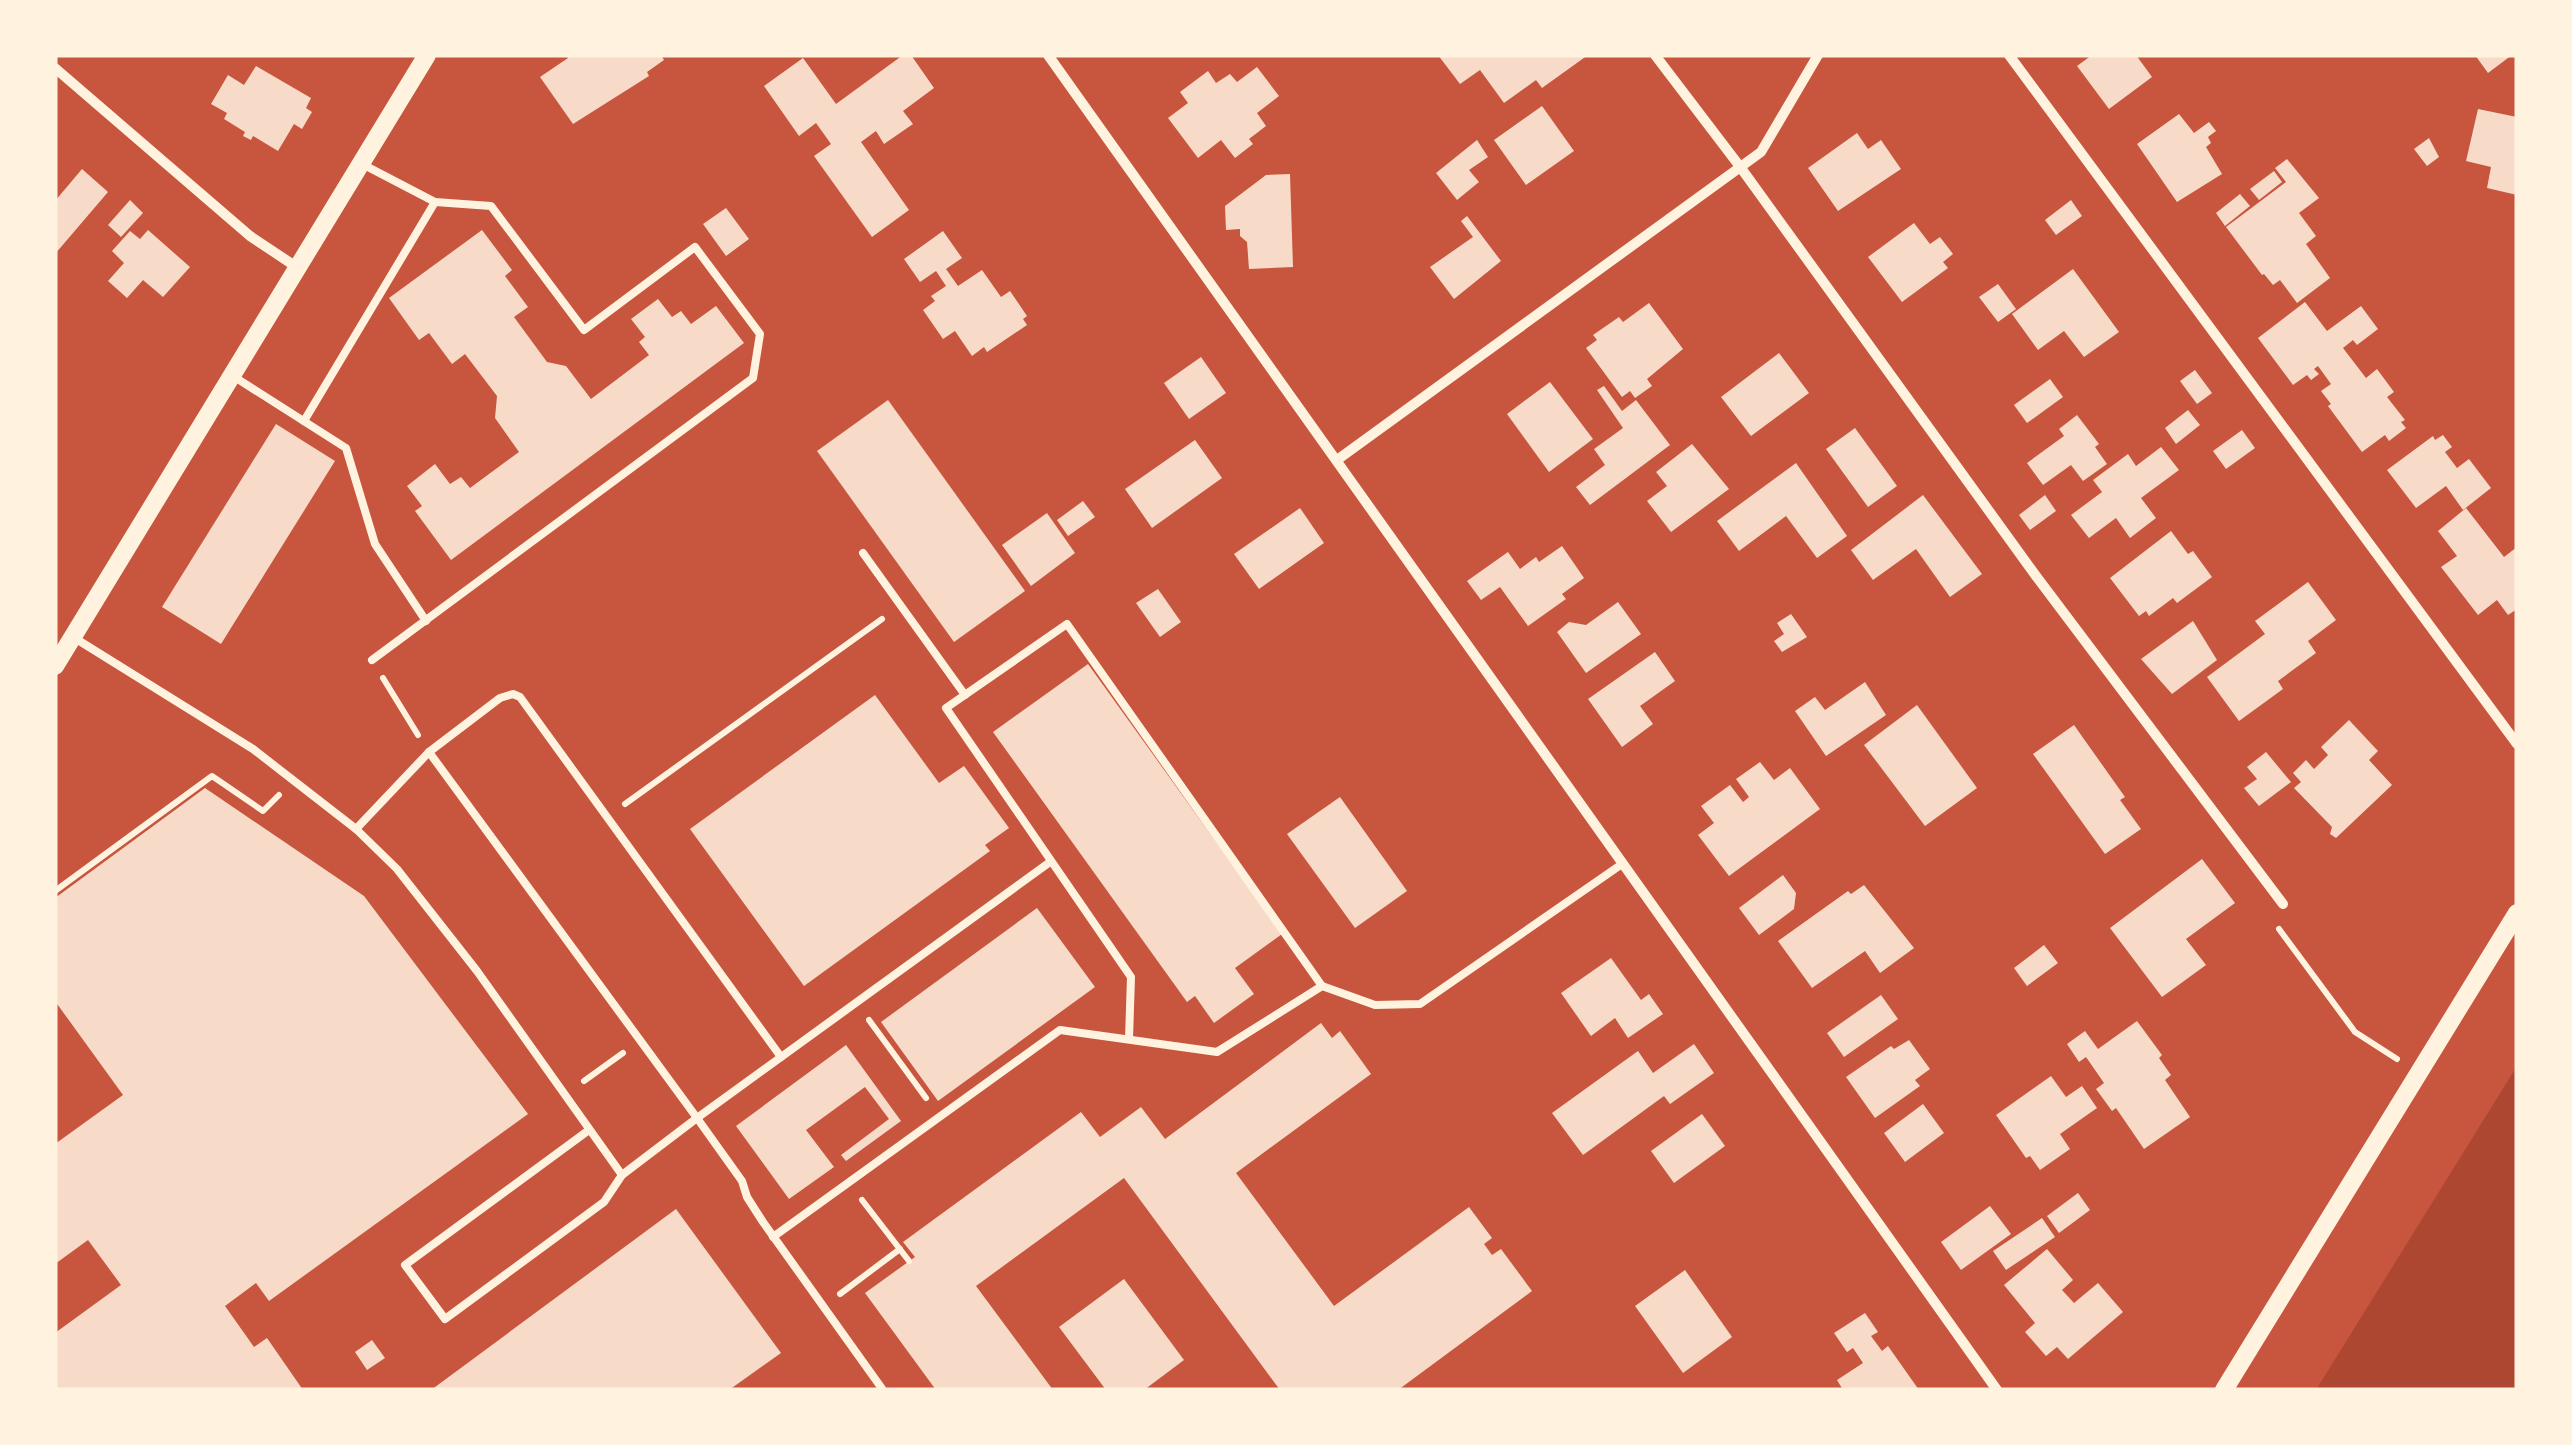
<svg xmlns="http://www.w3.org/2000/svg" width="2572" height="1445" viewBox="0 0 2572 1445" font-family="Quicksand,sans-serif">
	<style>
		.green { fill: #ae4732 }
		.building { fill: #f7dbc8 }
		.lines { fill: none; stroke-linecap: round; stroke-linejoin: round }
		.path { stroke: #fff3e0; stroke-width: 6 }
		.service { stroke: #fff3e0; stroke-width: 8 }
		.minor { stroke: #fff3e0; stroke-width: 10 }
		.tertiary { stroke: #fff3e0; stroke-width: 18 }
	</style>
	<rect width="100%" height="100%" fill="#c8553d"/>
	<polygon class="green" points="2517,1066 2517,1390 2316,1390"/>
	<g class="building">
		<polygon points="566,55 661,55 664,60 647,72 649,76 573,124 540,77 568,58"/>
		<polygon points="903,55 911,55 934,88 903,111 913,124 884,144 876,131 861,142 909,210 872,237 814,156 831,144 816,123 799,136 764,86 803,58 836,104"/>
		<polygon points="1438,55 1544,56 1588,55 1542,88 1536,80 1504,103 1480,70 1460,84"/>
		<polygon points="2092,55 2136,55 2152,77 2109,109 2077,66"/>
		<polygon points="2475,55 2512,55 2488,73"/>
		<polygon points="256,66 311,98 306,108 312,112 302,129 294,124 278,151 253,136 251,140 243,136 245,132 224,119 227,113 211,104 228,75 244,85"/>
		<polygon points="1257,67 1279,96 1257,113 1266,126 1249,139 1253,144 1235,158 1221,140 1198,158 1168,118 1188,103 1180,92 1208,71 1216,83 1230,74 1237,82"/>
		<polygon points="1542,106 1574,151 1526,185 1494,140"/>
		<polygon points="2478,109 2517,117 2517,195 2487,188 2491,167 2466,161"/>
		<polygon points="2179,114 2194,133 2209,122 2216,131 2208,137 2211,143 2206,147 2222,174 2177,202 2137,144"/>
		<polygon points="1857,133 1868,149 1881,140 1901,169 1838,211 1808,168"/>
		<polygon points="2429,138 2439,157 2427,166 2414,149"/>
		<polygon points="1477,140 1488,157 1469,170 1479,182 1457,200 1436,173"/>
		<polygon points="2287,159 2319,198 2299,213 2316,236 2306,244 2330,278 2297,303 2280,280 2273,285 2264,274 2262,275 2226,227 2286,182 2275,168"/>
		<polygon points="82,169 108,192 55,254 55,201"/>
		<polygon points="2274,171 2282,182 2259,200 2250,189"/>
		<polygon points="1290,174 1293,267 1249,269 1247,242 1240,236 1240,229 1226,230 1225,206 1266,175"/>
		<polygon points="2240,194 2250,206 2225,226 2216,213"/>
		<polygon points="130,200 143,213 121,237 108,225"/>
		<polygon points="2071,200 2082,216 2056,235 2045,220"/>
		<polygon points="726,208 749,239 726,256 703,224"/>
		<polygon points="1467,216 1501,261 1454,299 1430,267 1473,237 1461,221"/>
		<polygon points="1914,223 1930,244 1940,237 1953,254 1943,262 1948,268 1902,302 1868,257"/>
		<polygon points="148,230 190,267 163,297 143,280 127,298 108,281 124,263 112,251 130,231 140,239"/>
		<polygon points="482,230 512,270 505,276 528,307 514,317 547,362 566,366 591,399 649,355 639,342 645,337 631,319 658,299 672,317 681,311 691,324 716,306 744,343 451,560 415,511 422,506 407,486 435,464 450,484 461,477 470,488 519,452 495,418 497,396 465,354 452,364 429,333 419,340 389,298"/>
		<polygon points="943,231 962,258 946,269 958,286 982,270 1001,297 1010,291 1027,316 1023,319 1027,325 987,352 984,347 972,356 955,331 943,339 923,310 935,301 931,296 946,286 936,271 920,282 904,259"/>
		<polygon points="2073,269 2119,332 2084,357 2064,331 2038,350 2012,314"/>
		<polygon points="1998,284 2016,309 1998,322 1979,297"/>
		<polygon points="2305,302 2327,331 2361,306 2378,329 2357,345 2353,340 2343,348 2366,378 2377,369 2394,392 2387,397 2405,420 2401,422 2406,428 2389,441 2385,435 2362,452 2328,406 2331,404 2321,391 2331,384 2318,366 2314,369 2319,374 2311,380 2307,375 2293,385 2258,338"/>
		<polygon points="1649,303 1683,349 1647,379 1652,386 1635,398 1630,391 1622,397 1586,348 1597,340 1593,335 1619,317 1623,322"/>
		<polygon points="1779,353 1809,393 1751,436 1721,397"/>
		<polygon points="1201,357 1226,393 1189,419 1164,383"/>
		<polygon points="2195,370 2212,393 2197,404 2180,381"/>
		<polygon points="2050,379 2063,397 2027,423 2014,405"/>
		<polygon points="1550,382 1593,439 1549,472 1507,414"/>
		<polygon points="1604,386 1622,411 1636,400 1670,445 1590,505 1576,487 1605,465 1594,449 1623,428 1597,390"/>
		<polygon points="888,400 1025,591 954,642 817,451"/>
		<polygon points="2188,410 2200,425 2176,444 2165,428"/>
		<polygon points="2077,415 2099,444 2095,447 2107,464 2083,481 2071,465 2043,485 2027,463 2064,436 2059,429"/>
		<polygon points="276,424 335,461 221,644 162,607"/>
		<polygon points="1855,428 1897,486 1868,507 1826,449"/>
		<polygon points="2242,430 2255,448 2226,469 2213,451"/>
		<polygon points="2443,435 2452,447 2445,452 2457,468 2469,459 2491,488 2463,510 2446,486 2416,508 2387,470 2433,436 2435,440"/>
		<polygon points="1195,440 1222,478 1152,528 1125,489"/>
		<polygon points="1692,444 1729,489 1671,532 1647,501 1667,486 1656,472"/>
		<polygon points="2161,447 2179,470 2141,498 2156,518 2130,538 2116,518 2089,538 2071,515 2102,492 2093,480 2128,454 2136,466"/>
		<polygon points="1796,463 1847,536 1817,558 1786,516 1739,551 1717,521"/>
		<polygon points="1923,495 1982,574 1950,597 1916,549 1873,580 1851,550"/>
		<polygon points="2045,495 2056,511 2030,530 2019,515"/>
		<polygon points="1083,501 1095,517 1068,536 1057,520"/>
		<polygon points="1300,508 1324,543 1259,589 1234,554"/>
		<polygon points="2466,508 2504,557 2517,547 2517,609 2508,615 2497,600 2478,615 2441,567 2457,556 2438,531"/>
		<polygon points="1047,513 1075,553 1031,586 1002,545"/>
		<polygon points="2171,531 2188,554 2193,551 2212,577 2177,603 2173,598 2149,616 2146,611 2139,616 2110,578"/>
		<polygon points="1562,546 1584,578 1562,594 1566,599 1528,626 1500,587 1481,600 1467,581 1508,552 1520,569 1536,557 1539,562"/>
		<polygon points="2308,582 2336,620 2308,641 2316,653 2278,681 2283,689 2239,721 2207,677 2265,634 2255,621"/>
		<polygon points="1158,589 1181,622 1160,637 1136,603"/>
		<polygon points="1618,602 1641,634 1586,673 1557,632 1569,622 1586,625"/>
		<polygon points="1791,614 1807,637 1782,652 1774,641 1784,634 1777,623"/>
		<polygon points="2193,621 2217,660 2172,694 2141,659"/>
		<polygon points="1655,652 1675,681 1640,706 1653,724 1622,747 1588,699"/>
		<polygon points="1088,664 1282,934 1235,968 1254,994 1214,1023 1195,996 1187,1002 993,732"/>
		<polygon points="1865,682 1886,715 1826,756 1795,711 1815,697 1825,710"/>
		<polygon points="875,695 939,783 964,766 1009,828 985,845 990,851 804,986 690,829"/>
		<polygon points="1917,705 1977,788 1925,826 1864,745"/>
		<polygon points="2349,720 2378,751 2369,760 2392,785 2336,838 2330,834 2332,827 2294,788 2301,782 2293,773 2306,760 2314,769 2328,755 2321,747"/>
		<polygon points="2074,725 2125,797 2120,800 2141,829 2105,854 2033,754"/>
		<polygon points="2266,752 2291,782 2259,806 2244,788 2257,779 2247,767"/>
		<polygon points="1760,762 1774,780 1790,768 1820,809 1729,876 1698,835 1714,823 1701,806 1730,785 1743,802 1749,797 1736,779"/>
		<polygon points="205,788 364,896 528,1114 269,1301 256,1283 225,1306 254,1347 267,1338 303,1390 55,1390 55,1333 121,1285 88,1240 55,1264 55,1144 123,1095 55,1001 55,898"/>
		<polygon points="1340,797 1407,891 1355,928 1287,834"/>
		<polygon points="2202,859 2235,903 2186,939 2206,965 2162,997 2110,928"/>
		<polygon points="1783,875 1796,893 1794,909 1759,935 1739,908"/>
		<polygon points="1864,885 1914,948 1880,973 1865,951 1812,988 1778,941 1848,891 1851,894"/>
		<polygon points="1037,908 1095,987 938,1101 881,1022"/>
		<polygon points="2044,945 2058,963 2027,986 2014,968"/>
		<polygon points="1611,958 1641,1000 1649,994 1663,1014 1628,1038 1615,1018 1591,1036 1561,993"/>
		<polygon points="1881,995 1898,1019 1844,1057 1827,1033"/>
		<polygon points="2137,1021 2162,1055 2159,1058 2171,1075 2165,1080 2190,1117 2144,1149 2116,1108 2112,1111 2096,1089 2104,1083 2086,1057 2079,1062 2067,1044 2085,1031 2098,1049"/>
		<polygon points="1321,1023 1332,1038 1340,1031 1371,1074 1236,1173 1334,1306 1469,1207 1492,1238 1484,1244 1492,1255 1501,1249 1532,1291 1398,1390 1280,1390 1124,1178 976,1286 1053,1390 936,1390 865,1293 915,1257 903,1242 1081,1112 1100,1137 1141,1107 1165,1139"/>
		<polygon points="1909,1040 1930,1069 1915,1080 1920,1086 1875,1118 1846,1077 1891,1046 1894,1049"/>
		<polygon points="1694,1044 1714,1073 1670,1104 1664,1096 1583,1155 1552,1113 1638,1051 1653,1073"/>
		<polygon points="846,1045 901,1121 846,1161 841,1155 889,1119 865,1087 806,1130 834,1167 789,1199 736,1126"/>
		<polygon points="2051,1076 2066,1097 2082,1086 2097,1108 2060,1134 2070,1149 2040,1170 2030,1156 2026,1158 1996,1115"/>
		<polygon points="1923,1104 1944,1133 1905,1162 1884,1133"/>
		<polygon points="1702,1114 1725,1146 1674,1183 1651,1151"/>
		<polygon points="2078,1193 2090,1210 2059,1233 2047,1216"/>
		<polygon points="1990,1206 2011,1234 1961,1270 1941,1242"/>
		<polygon points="676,1209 781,1353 729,1390 431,1390"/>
		<polygon points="2042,1218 2055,1237 2006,1270 1993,1251"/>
		<polygon points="2047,1249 2073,1280 2062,1290 2074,1303 2098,1283 2123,1312 2068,1359 2057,1347 2046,1356 2025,1332 2035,1323 2004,1285"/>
		<polygon points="1685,1270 1732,1337 1683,1373 1635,1306"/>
		<polygon points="1124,1279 1184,1360 1144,1390 1106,1390 1059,1327"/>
		<polygon points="1865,1313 1878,1332 1871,1336 1882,1351 1888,1346 1919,1390 1843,1390 1837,1380 1863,1363 1853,1348 1847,1352 1834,1333"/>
		<polygon points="372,1340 385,1358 367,1370 355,1352"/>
	</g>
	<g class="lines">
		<g class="path">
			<polyline points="383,678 418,735"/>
			<polyline points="625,804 882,619"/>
			<polyline points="55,891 212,776 263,811 279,795"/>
			<polyline points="2279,929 2355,1032 2397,1059"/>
			<polyline points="869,1020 926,1098"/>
			<polyline points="584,1081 623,1053"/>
			<polyline points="862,1200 909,1261"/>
			<polyline points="840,1294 900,1249"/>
		</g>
		<g class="service">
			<polyline points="364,165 435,202"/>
			<polyline points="233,376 346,448 375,544 426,621"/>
			<polyline points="304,421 435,202 491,206 584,330 695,247 760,334 753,378 372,660"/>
			<polyline points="863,553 965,695"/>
			<polyline points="73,637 253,749 356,829 397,869 477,971 622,1175"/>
			<polyline points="429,752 697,1118 742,1181 747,1197 763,1222 883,1390"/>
			<polyline points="356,829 429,752 500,698 513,694 520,697 781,1057"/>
			<polyline points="1129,1039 1131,977 946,708 1067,624 1322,986 1375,1005 1420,1004 1622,864"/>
			<polyline points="589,1130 405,1265 445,1319 604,1202 622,1175 697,1118 1050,862"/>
			<polyline points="773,1237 1060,1030 1217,1052 1322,986"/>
		</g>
		<g class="minor">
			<polyline points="1048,55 1997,1390"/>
			<polyline points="1655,55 1741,168 2036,576 2283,904"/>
			<polyline points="2009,55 2517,744"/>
			<polyline points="55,68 250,236 298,268"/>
			<polyline points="1337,460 1761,152 1818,55"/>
		</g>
		<g class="tertiary">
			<polyline points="55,666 427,55"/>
			<polyline points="2224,1390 2517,913"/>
		</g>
	</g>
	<rect width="2572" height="1445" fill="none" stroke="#fff3e0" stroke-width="115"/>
</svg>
